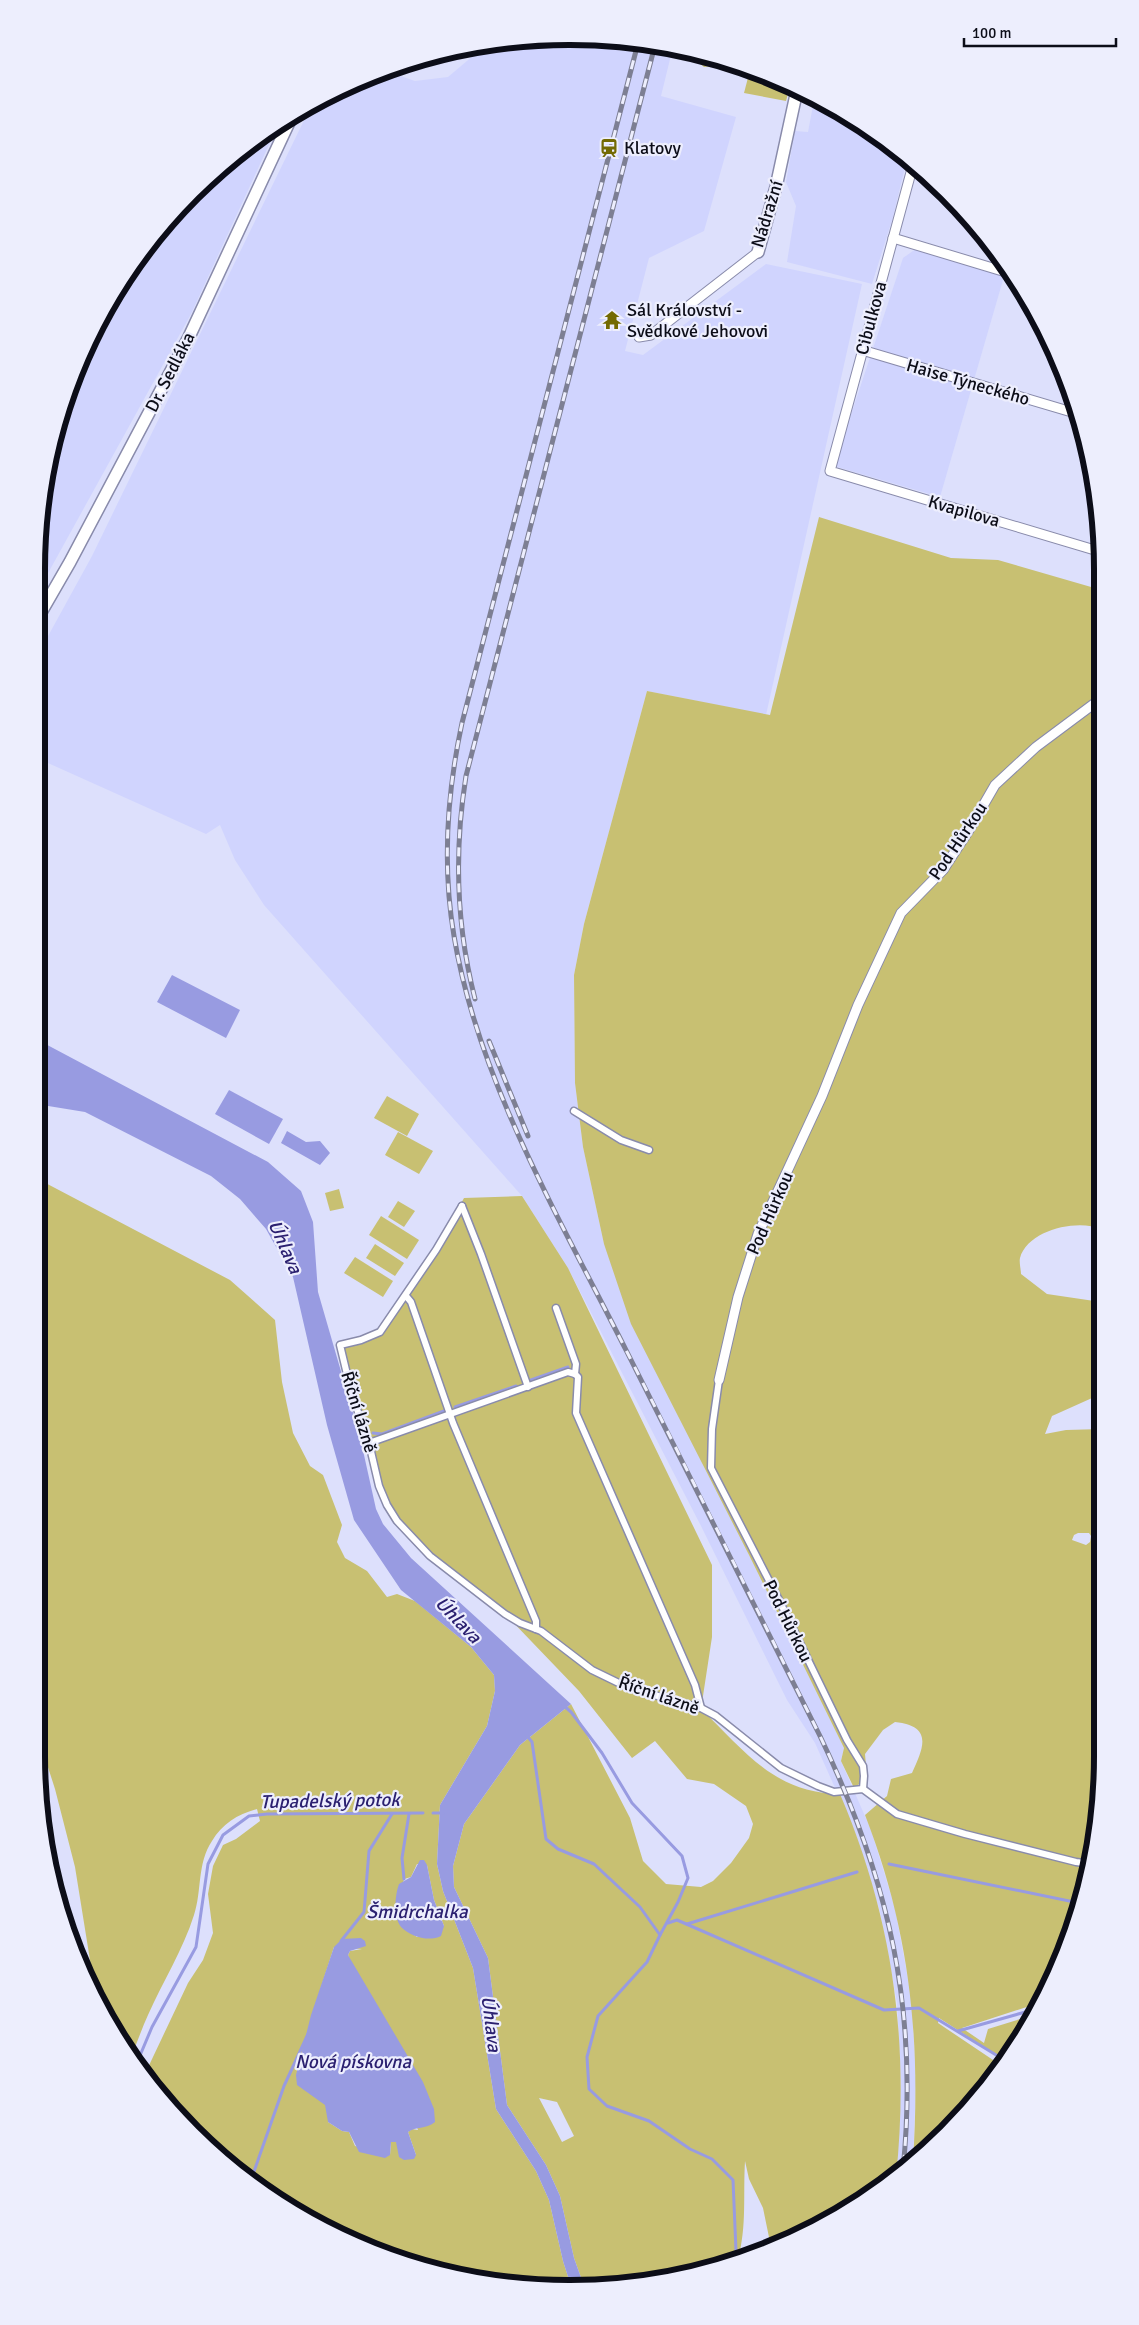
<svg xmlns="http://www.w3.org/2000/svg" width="1139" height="2325" viewBox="0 0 1139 2325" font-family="Signika,sans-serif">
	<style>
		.built { fill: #d0d4fe }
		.green { fill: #c8c072; fill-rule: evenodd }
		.water { fill: #989be1 }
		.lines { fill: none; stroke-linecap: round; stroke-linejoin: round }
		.stream { stroke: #989be1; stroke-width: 3 }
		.pedestrian-casing { stroke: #898bab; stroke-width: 9 }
		.minor-casing { stroke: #898bab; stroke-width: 11 }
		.tertiary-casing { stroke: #898bab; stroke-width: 14 }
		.secondary-casing { stroke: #898bab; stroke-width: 15 }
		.pedestrian { stroke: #fff; stroke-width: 6 }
		.minor { stroke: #fff; stroke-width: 9 }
		.tertiary { stroke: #fff; stroke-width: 11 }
		.secondary { stroke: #fff; stroke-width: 12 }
		.rail-casing { stroke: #7d7f93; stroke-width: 5 }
		.rail { stroke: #edeefd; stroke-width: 3; stroke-dasharray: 9; stroke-linecap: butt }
		.labels { text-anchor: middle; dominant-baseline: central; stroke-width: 4.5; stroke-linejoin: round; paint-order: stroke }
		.poi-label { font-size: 18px; fill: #0c0d18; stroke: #edeefd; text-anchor: start }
		.street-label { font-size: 18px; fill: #0c0d18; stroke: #edeefd }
		.water-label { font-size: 19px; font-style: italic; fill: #2b2070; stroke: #edeefd }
		.rim { fill: none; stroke: #0c0d18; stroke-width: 6 }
	</style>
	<rect width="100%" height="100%" fill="#dde0fc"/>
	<g class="built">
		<polygon points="570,36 673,47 661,96 736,117 704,231 649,258 625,351 643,355 766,264 862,284 766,715 647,691 584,924 574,975 575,1083 583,1147 604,1244 749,1555 844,1748 841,1761 871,1830 895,1908 912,2001 916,2083 913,2161 896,2177 901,2083 897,2003 880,1912 856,1835 815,1743 787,1700 701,1526 568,1268 522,1196 264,905 235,860 220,825 206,834 39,759 36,763 36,658 92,556 311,106 366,77 386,71 415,81 448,77 487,44"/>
		<polygon points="814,100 894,147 907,159 893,217 872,284 787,262 796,206 786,182 795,131 808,132"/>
		<polygon points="279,123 191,314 36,595 36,569 47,465 77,365 126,273 193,192"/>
		<polygon points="920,246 1002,271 1003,280 940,497 834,466 903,258"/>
	</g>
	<g class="green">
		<polygon points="697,54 718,60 713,66 704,67 698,62"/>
		<polygon points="750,70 774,77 790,86 786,101 744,93"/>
		<path d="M819,517L951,558L998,560L1098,589L1101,1229C1077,1219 1028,1230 1020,1258C1019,1262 1021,1270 1021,1274L1047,1294L1101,1302V1394L1052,1416L1045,1434L1066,1430L1102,1429L1103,1756L1092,1860L1062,1960L1039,2003L962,2028L984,2043L988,2029L1033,2015L1006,2061L939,2018L938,2023L1002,2066L970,2107L965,2112H955L947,2120L950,2126L913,2161C921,2038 910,1931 865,1815L887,1796L891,1779L912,1773C924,1747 933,1726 895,1722L883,1730L865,1754L867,1778L854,1788L841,1761L844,1748L749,1555L631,1324L604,1244L583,1147L575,1083L574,975L584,924L647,691L770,715ZM1078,1533H1089L1091,1536L1090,1542L1086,1545L1072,1540L1074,1535Z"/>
		<polygon points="387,1096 419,1114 407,1136 374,1118"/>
		<polygon points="398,1132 433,1151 419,1174 385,1155"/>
		<path d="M36,1178L230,1280L275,1320L282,1382L293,1433L310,1466L323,1475L342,1525L337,1542L345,1558L367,1571L387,1597L397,1594L415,1601L471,1647L494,1675L495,1691L487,1726L440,1805L437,1864L443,1891L473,1968L496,2109L536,2171L549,2200L563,2261L571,2286L535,2288L465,2278L366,2248L303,2217L218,2156L144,2076L188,1983L203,1960L213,1933L208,1894L213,1866L223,1845L236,1839L260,1821L257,1809C238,1814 222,1824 212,1841C197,1863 202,1891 194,1915C183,1950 163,1981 148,2015C142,2028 137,2043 131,2057L108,2022L93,1989L90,1960L75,1867L55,1789L36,1730ZM417,1864L427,1865L434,1900L444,1926L417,1937L401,1926L396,1914L404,1879L411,1877ZM334,1947L362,1949L350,1951L348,1955L418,2130L412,2129L408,2132L416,2155L396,2142H391L390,2155L355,2146L349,2132L342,2131L328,2122V2111L306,2042L312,2015Z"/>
		<polygon points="339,1189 344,1208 330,1211 325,1193"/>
		<path d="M522,1196L568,1268L712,1565V1637L701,1709C745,1751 774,1793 840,1794C893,1918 910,2043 896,2177L806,2234L771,2247L763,2208L749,2179L745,2161C743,2195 747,2226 738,2259L708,2271L639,2284L584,2286L574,2258L560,2196L546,2165L507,2105L488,1958L454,1887L453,1866L464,1824L520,1745L571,1704L630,1818L643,1861L666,1884L701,1887L713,1881L731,1863L749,1838L753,1824L746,1806L714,1784L687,1779L655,1741L632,1758L579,1691L505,1614L430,1556L387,1505L340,1345L380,1332L436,1250L464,1198ZM539,2098L557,2102L574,2136L562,2142Z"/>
		<polygon points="398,1201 415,1211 404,1227 388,1217"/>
		<polygon points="381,1216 419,1240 407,1259 369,1235"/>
		<polygon points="375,1244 404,1263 395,1276 366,1258"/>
		<polygon points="355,1257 393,1281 383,1297 344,1273"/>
	</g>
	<g class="water">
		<polygon points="172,975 240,1010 226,1038 157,1002"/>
		<polygon points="36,1039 268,1162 301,1191 313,1222 318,1292 360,1437 376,1509 383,1524 411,1558 571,1704 520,1745 464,1824 453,1866 454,1887 488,1958 507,2105 546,2165 560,2196 574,2258 584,2286 571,2286 563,2261 549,2200 536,2171 496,2109 473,1968 443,1891 437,1864 440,1805 487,1726 495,1691 494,1675 471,1647 401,1590 354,1520 327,1425 293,1277 266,1229 240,1199 211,1176 85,1112 36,1104"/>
		<polygon points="229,1090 283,1119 269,1144 215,1114"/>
		<polygon points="287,1131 306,1142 320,1141 330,1153 320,1165 281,1143"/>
		<path d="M420,1860H424L427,1865L434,1900L444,1926L441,1936C429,1942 411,1937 401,1927C393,1916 395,1895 399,1884L411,1877Z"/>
		<path d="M361,1938L365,1941L366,1946L350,1951L348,1955L423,2082L434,2109L435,2122C425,2130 416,2126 408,2132L416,2155L414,2159L404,2160L399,2157L396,2142H391L390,2155L385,2158L359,2152L349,2132L342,2131L328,2122L325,2105L297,2085L296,2075L311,2015L334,1947L342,1939Z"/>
	</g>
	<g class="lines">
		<g class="stream">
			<polyline points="531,1380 568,1367"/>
			<polyline points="455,1407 516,1386"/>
			<polyline points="373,1433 382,1434 444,1411"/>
			<polyline points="563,1705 571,1712 602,1753 632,1803 682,1856 688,1878 678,1902 660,1935"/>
			<polyline points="527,1736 532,1742 546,1839 558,1849 594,1864 640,1907 660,1935 647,1962 598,2016 587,2057 589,2089 607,2106 649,2121 690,2149 712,2159 733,2180 736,2251 728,2263"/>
			<polyline points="433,1813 443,1813"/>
			<polyline points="889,1864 1079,1903"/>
			<polyline points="404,1879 402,1858 409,1814"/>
			<polyline points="668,1923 677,1920 884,2010 919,2008 1006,2061"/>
			<polyline points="687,1924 857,1872"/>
			<polyline points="341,1941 364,1912 369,1851 392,1814"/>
			<polyline points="958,2031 1036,2009"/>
			<polyline points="136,2065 152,2027 196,1947 208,1864 223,1835 249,1816 267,1814 423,1813"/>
			<polyline points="251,2180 284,2086 308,2034"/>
		</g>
		<g class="pedestrian-casing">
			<g id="pedestrian">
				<polyline points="574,1111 621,1140 649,1150"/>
				<polyline points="462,1206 436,1250 380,1332 361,1340 340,1345 352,1395 369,1443 379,1486 387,1505 397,1521 430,1556 505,1614 520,1623 541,1631 592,1670 629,1688 701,1708 716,1716 781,1768 818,1786 834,1792 863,1789 897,1814 965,1834 1076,1862 1091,1864"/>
				<polyline points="462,1206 481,1254 528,1387"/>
				<polyline points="406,1296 411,1302 453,1423 536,1621 536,1629"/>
				<polyline points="556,1308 576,1364 575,1374"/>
				<polyline points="719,1380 712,1429 711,1468 778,1598 847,1740 863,1766 864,1776 863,1789"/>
				<polyline points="369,1443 568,1372 575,1374 578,1377 576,1413 695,1685 701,1708"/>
			</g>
		</g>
		<g class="minor-casing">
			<g id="minor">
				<polyline points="913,165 830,471 1098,551"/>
				<polyline points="893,238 1009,273"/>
				<polyline points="639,337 651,335 758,252"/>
				<polyline points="862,350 1075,413"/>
				<polyline points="719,1380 738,1297 758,1234 822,1096 858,1005 901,913 943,870 969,830 995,785 1036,747 1099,700"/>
			</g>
		</g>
		<g class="tertiary-casing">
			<g id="tertiary">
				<polyline points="758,252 776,187 797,90"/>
				<polyline points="36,621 70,562 189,337 292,116"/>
			</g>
		</g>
		<g class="secondary-casing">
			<polyline id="secondary" points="44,1832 61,1915"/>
		</g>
		<use href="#pedestrian" class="pedestrian"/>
		<use href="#minor" class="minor"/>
		<use href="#tertiary" class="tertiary"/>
		<use href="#secondary" class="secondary"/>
		<g class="rail-casing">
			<g id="rail">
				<path d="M638,43L462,723C447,793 442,865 454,936C478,1081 561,1221 627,1352C692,1479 756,1607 820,1736C889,1880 919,2009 903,2170"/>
				<path d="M475,999C456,925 454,851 466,776L655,45"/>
				<polyline points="489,1041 528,1136"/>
			</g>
		</g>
		<use href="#rail" class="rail"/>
	</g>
	<defs>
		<g id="station-bare" transform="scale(1.5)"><path d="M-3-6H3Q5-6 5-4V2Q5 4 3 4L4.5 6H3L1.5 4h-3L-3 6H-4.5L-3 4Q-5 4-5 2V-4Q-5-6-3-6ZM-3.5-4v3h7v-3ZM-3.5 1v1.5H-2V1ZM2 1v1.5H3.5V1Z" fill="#736a02" stroke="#edeefd" stroke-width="2.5" paint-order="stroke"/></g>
		<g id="temple-bare" transform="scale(1.5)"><path d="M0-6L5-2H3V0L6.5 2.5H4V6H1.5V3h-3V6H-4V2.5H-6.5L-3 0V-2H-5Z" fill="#736a02" stroke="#edeefd" stroke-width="2.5" paint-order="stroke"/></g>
	</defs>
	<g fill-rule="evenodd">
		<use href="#station-bare" x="609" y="148"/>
		<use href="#temple-bare" x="612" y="320"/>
	</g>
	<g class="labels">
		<g class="poi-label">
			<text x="624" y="148">Klatovy</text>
			<text x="627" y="310">Sál Království -<tspan x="627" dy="21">Svědkové Jehovovi</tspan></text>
		</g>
		<g class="street-label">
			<text transform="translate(767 214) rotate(-73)">Nádražní</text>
			<text transform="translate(871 318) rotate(-75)">Cibulkova</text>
			<text transform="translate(170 372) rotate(-63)">Dr. Sedláka</text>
			<text transform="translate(968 382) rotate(16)">Haise Týneckého</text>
			<text transform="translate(964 511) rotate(16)">Kvapilova</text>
			<text transform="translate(958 841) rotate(-56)">Pod Hůrkou</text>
			<text transform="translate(770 1213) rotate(-66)">Pod Hůrkou</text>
			<text transform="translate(359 1412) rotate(73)">Říční lázně</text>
			<text transform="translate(788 1621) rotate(64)">Pod Hůrkou</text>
			<text transform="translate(659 1695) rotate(19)">Říční lázně</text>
		</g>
		<g class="water-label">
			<text transform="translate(285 1247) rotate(66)">Úhlava</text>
			<text transform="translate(458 1620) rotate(46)">Úhlava</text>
			<text transform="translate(330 1801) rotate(-1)">Tupadelský potok</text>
			<text x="417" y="1912">Šmidrchalka</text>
			<text transform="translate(491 2024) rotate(83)">Úhlava</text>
			<text x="353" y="2062">Nová pískovna</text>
		</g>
	</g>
	<path d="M0 0H1139V2325H0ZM569 45H570A524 524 0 0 1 1094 569V1756A524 524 0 0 1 570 2280H569A524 524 0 0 1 45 1756V569A524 524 0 0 1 569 45Z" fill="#edeefd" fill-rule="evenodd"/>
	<path class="rim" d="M569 45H570A524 524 0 0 1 1094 569V1756A524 524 0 0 1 570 2280H569A524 524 0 0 1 45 1756V569A524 524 0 0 1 569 45Z"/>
	<path d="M964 38v8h152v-8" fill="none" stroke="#0c0d18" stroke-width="2.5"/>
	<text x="972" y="38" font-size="15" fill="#0c0d18" stroke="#edeefd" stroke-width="4" paint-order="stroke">100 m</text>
</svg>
